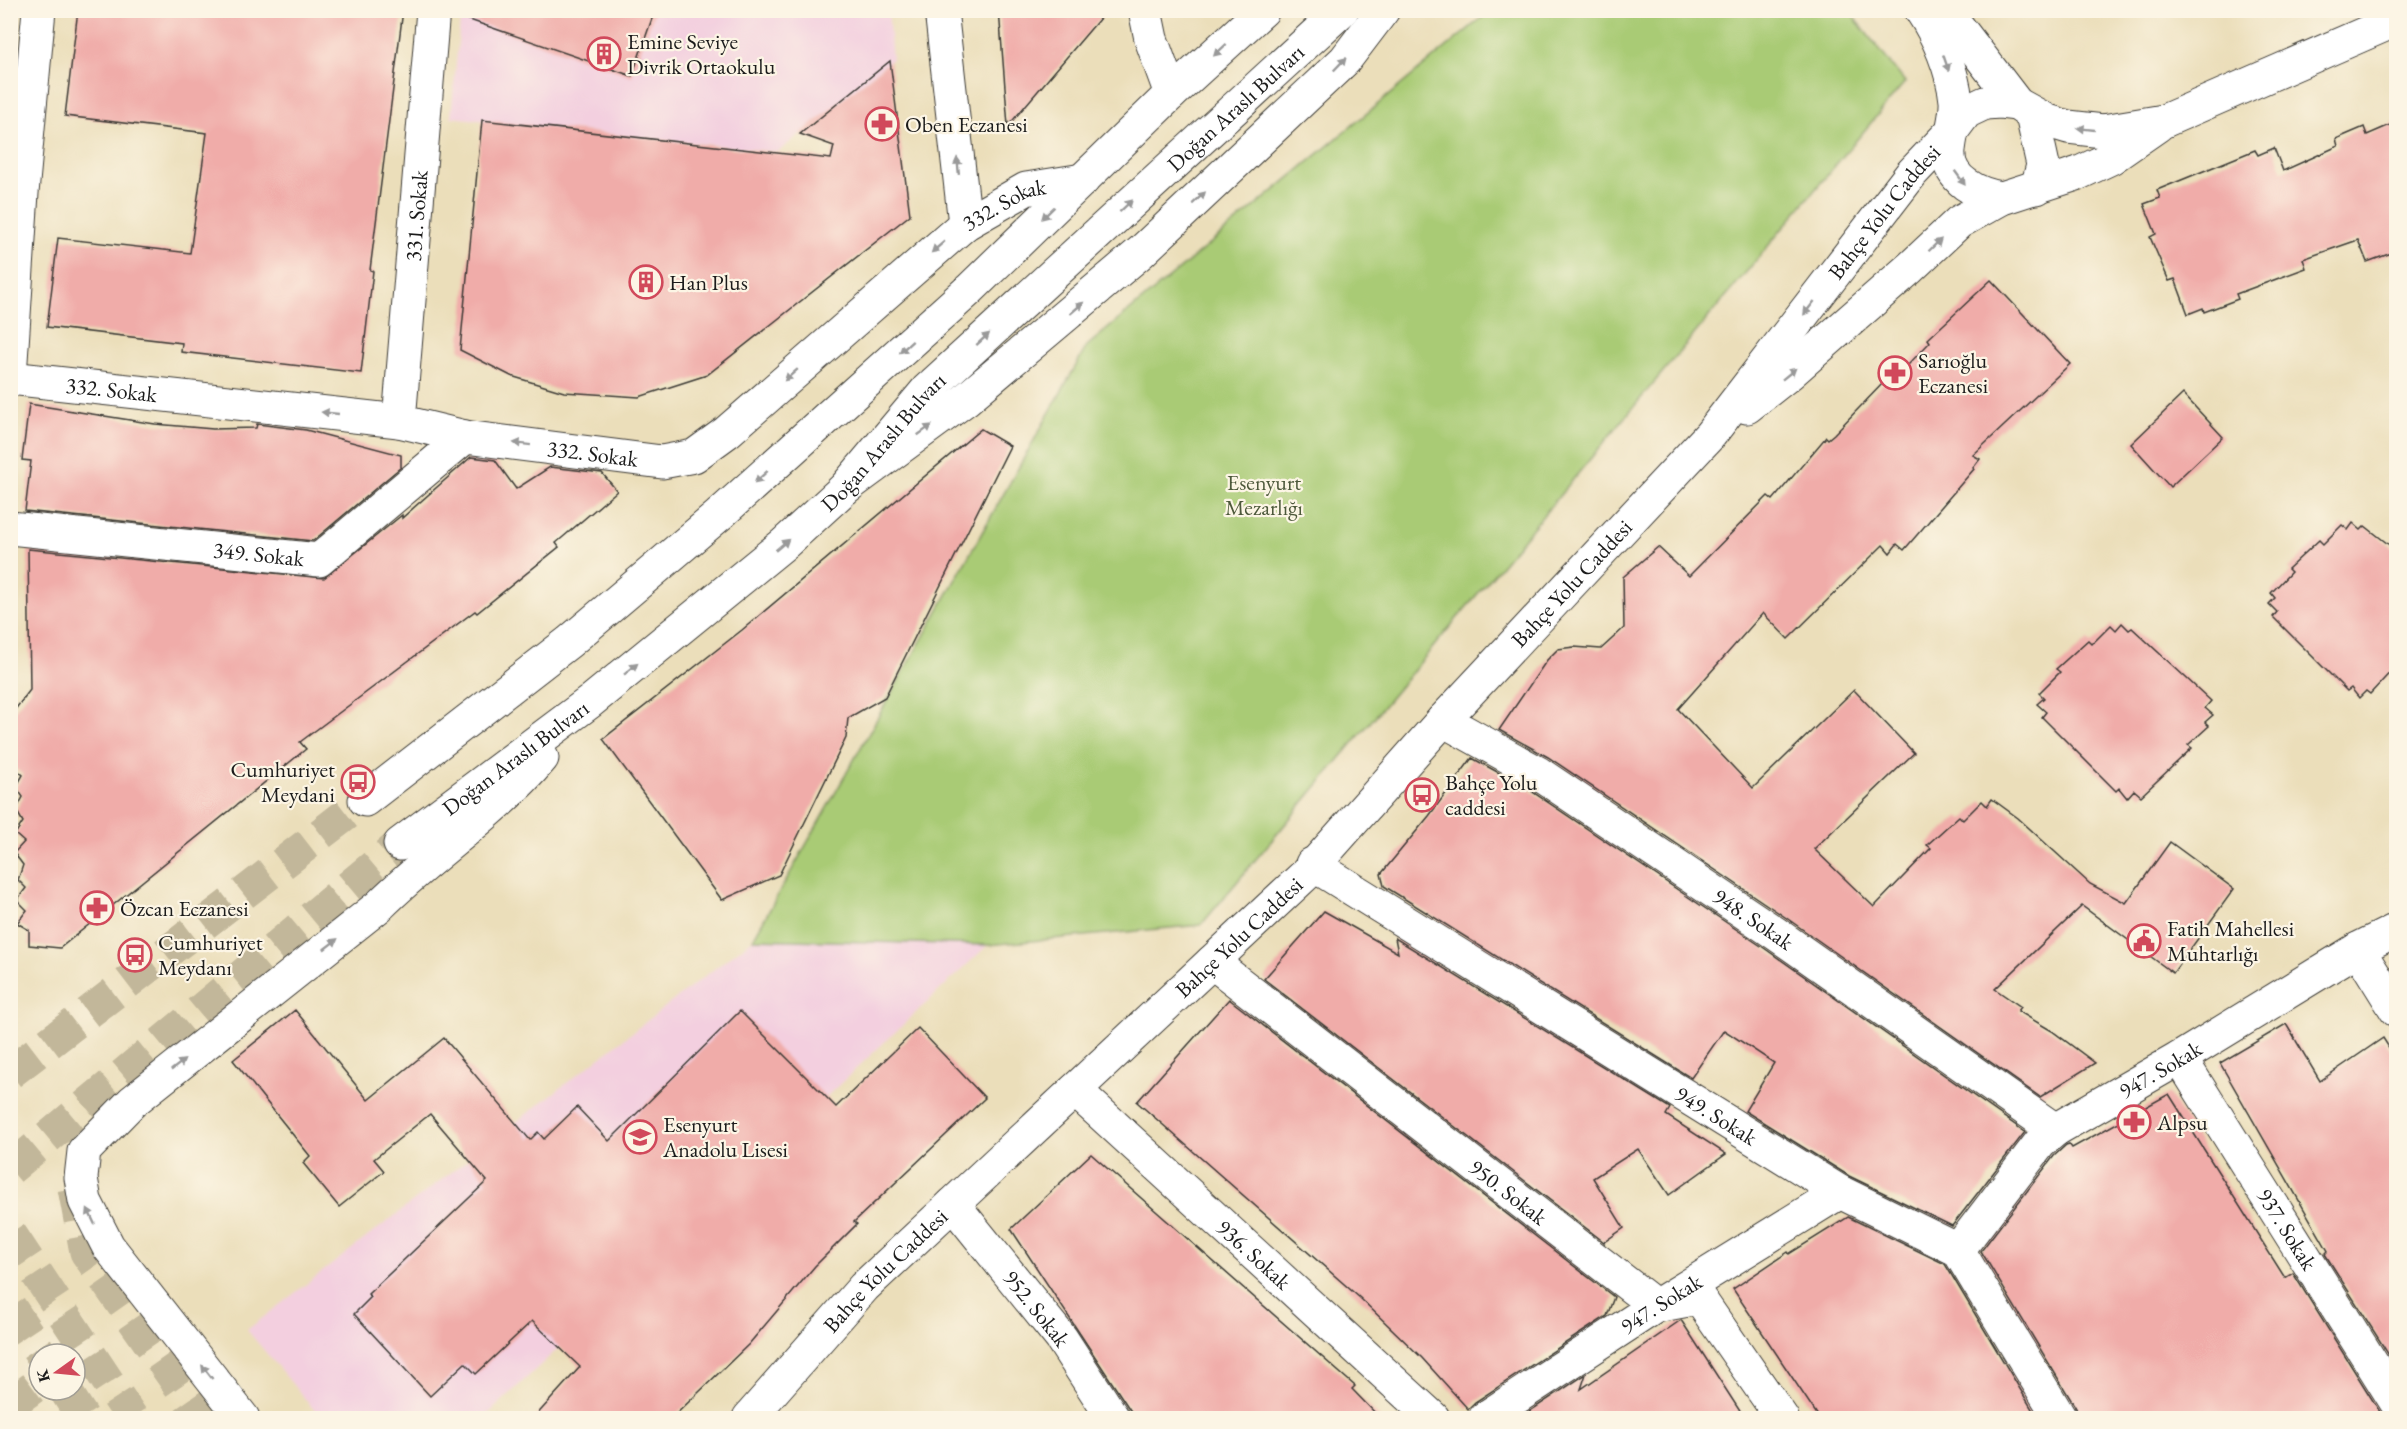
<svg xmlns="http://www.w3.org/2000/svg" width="2407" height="1429" viewBox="0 0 2407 1429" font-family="'EB Garamond',serif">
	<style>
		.built { fill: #f3cfdf }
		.green { fill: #a9cb74; stroke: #627448; stroke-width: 1.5 }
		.building { fill: #f0aca9 }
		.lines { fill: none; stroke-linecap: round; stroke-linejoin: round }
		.major-tunnel { stroke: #c2b79a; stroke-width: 33; stroke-dasharray: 33 16; stroke-linecap: butt }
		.minor-casing { stroke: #3b3934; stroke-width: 35 }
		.major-casing { stroke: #3b3934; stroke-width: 35 }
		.highway-casing { stroke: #3b3934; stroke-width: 35 }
		.minor { stroke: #fff; stroke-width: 33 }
		.major { stroke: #fff; stroke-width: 33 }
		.highway { stroke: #fff; stroke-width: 33 }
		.oneway { fill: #999 }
		.labels { text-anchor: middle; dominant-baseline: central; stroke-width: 4.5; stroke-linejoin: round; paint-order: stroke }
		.poi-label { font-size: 22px; fill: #1c1c1c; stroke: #fcf5e5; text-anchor: start }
		.street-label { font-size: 22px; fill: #1c1c1c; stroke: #fcf5e5 }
		.park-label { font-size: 22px; fill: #4d593b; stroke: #fcf5e5 }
	</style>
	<rect width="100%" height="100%" fill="#fcf5e5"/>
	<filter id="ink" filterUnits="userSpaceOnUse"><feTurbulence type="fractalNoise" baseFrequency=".0167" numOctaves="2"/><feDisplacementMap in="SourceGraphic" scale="12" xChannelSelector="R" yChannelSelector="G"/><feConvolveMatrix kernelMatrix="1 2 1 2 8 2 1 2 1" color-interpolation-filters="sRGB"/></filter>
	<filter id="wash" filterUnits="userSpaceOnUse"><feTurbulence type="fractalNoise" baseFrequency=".008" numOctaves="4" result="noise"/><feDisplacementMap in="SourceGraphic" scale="24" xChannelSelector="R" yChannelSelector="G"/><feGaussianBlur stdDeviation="1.35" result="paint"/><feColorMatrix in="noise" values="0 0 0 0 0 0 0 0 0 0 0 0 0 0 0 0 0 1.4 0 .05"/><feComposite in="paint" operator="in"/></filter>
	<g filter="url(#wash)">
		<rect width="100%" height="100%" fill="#ebdeba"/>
		<g class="built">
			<polygon points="461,11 888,11 892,59 778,152 451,117"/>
			<polygon points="753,939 988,945 484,1418 321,1418 247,1330"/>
		</g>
		<polygon class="green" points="1490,11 1849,11 1905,82 1201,925 988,945 753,939 1087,346"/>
		<g id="blocks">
			<g class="building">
				<polygon points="78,10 403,10 370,270 373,271 361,373 181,352 182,343 47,327 58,238 190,253 207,133 65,116"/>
				<polygon points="459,10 655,10 632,76 458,16"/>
				<polygon points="999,10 1107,10 1008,126"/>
				<polygon points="890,61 910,215 707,375 639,397 564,392 511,376 460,350 482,120 831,159 834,146 800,134"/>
				<polygon points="2397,122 2397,251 2367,262 2358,240 2303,259 2306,268 2236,294 2238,299 2204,312 2203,308 2188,314 2175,279 2169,281 2150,237 2156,234 2144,204 2160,198 2157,190 2255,150 2258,155 2274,148 2283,171 2338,146 2336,139 2364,127 2367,135"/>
				<polygon points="1991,280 2070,364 1973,455 1980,459 1973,468 1974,469 1904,550 1897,544 1890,553 1883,545 1788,639 1763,613 1678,709 1753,788 1854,690 1914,753 1814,849 1874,907 1931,848 1927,845 1959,816 1963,820 1982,801 1987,806 1992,799 2018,818 2090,884 2126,903 2170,842 2234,889 2173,973 2082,906 1995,989 2021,1007 2018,1011 2052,1031 2095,1063 2040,1097 1785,917 1548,757 1499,730 1547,660 1558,649 1574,647 1601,649 1624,628 1623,577 1658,547 1689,576 1768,496 1773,500 1826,437 1828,439 1834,434 1885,381 1889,385 1930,342 1928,339"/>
				<polygon points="2183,394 2223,437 2170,487 2131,444"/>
				<polygon points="29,404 155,424 213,429 256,428 257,424 306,430 401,455 401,467 313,541 25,511 31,461 22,460"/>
				<polygon points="981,429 1010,446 885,697 848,718 846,738 779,875 722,900 603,739 742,630"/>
				<polygon points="471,457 495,460 516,489 550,467 602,473 617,491 556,543 559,547 477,613 475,611 300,742 306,749 60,948 29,945 29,930 17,923 27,910 17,900 26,888 18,880 23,865 14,853 24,842 15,834 23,822 16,810 23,797 16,787 23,775 10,764 10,716 30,690 28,549 324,578 402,515 402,518"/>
				<polygon points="2353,523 2361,530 2365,526 2397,551 2397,665 2370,694 2366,691 2359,698 2351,688 2347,691 2273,617 2277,612 2269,604 2275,598 2271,593 2291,572 2288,569 2319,540 2323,544 2342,525 2348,530"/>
				<polygon points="2122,623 2129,630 2132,628 2211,701 2205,708 2213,715 2205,722 2209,726 2188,745 2192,748 2141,796 2134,790 2127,798 2119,788 2116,791 2042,717 2046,712 2037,704 2044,698 2039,693 2060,672 2056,669 2088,640 2092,644 2111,625 2116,630"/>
				<polygon points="1472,758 1528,789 1764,948 2025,1132 1952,1226 1849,1176 1745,1111 1774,1063 1724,1030 1691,1078 1384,886 1381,874 1429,816"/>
				<polygon points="1324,911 1398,953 1395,938 1670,1108 1666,1115 1726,1154 1669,1195 1638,1149 1593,1178 1624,1228 1604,1242 1264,979"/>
				<polygon points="1229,999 1614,1297 1607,1316 1475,1402 1468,1409 1422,1358 1360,1298 1137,1102"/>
				<polygon points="295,1010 368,1100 444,1038 530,1140 538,1132 544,1139 577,1107 609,1141 740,1011 836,1107 918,1028 985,1098 854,1222 857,1224 815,1266 749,1344 671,1419 533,1419 580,1367 532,1321 476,1374 465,1363 430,1396 354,1314 371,1297 368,1294 487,1181 430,1114 374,1159 384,1171 339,1207 303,1163 310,1156 233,1060"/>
				<polygon points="2286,1024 2320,1081 2383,1038 2397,1060 2397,1368 2325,1254 2328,1251 2220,1063"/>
				<polygon points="2169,1094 2285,1278 2293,1273 2380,1412 2387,1419 2079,1419 2076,1408 1981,1251 2054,1156 2066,1145 2069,1144 2072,1148"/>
				<polygon points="1091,1154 1355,1386 1352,1389 1381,1419 1136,1419 1011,1229"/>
				<polygon points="1848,1217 1945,1264 2038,1419 1820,1419 1733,1289 1788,1252 1789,1254"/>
				<polygon points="1681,1320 1745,1419 1518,1419 1586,1374 1581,1389"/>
			</g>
		</g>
	</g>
	<g filter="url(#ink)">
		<use href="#blocks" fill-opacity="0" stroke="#3b3934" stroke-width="1.5"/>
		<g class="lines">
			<g class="major-tunnel">
				<polyline points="10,1073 365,800"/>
				<polyline points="10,1169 400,844"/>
				<polyline points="74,1188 86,1252 202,1418"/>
				<polyline points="10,1233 132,1418"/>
				<polyline points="10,1307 41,1354"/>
				<polyline points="10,1384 35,1418"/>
				<polyline points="65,1390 83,1418"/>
			</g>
			<g class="minor-casing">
				<g id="minor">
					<polyline points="941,10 965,224"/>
					<polyline points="1145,10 1151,39 1171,94"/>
					<polyline points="2164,121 2396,20"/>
					<path id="s1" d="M10,378L399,421L465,437L662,462L694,456L727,432L965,224L1026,189L1083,180"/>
					<path id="s2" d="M399,421L433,10"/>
					<path id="s3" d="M10,528L319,560L465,437"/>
					<path id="s4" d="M1443,720L1538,773L1775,933L2055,1130"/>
					<path id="s5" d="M1312,864L1840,1192L1958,1250L2060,1418"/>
					<polyline points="2358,949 2396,1010"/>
					<path id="s6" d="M1212,962L1656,1306L1699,1298L1782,1418"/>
					<path id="s7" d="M2180,1058L2396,1402"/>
					<path id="s8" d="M1075,1090L1433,1418"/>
					<path id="s9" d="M953,1204L1061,1338L1113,1418"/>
					<path id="s10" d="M1958,1250L2040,1143L2055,1130L2180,1058L2358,949L2396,930"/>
					<path id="s11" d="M1485,1418L1656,1306L1840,1192"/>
				</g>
			</g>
			<g class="major-casing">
				<g id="major">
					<path d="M1921,10C1938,35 1953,71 1956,101C1957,116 1950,135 1949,151C1946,180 1979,195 2002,198"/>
					<polyline points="1945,10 2017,104 2032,115 2043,165 2037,188"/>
					<polyline points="10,376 22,193 39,10"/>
					<polyline points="1747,407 1789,374 1910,268 1959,222 2002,198 2079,173 2111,158 2157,126"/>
					<polyline points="365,800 569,642 719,515 970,289 1171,94 1263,10"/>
					<path id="s12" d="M400,844L591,701L785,543L844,489L927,390L1342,10"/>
					<path d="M243,1418L108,1246L85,1201L81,1178L84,1151L132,1102L379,906C431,854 495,814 542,758"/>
					<path id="s13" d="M749,1418L864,1287L1305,875L1443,720L1710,435L1912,173L1951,132L1966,112L1985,103L2000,102L2017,104L2048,121L2068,127L2103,131L2164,121"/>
				</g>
			</g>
			<g class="highway-casing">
				<polyline id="highway" points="844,489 965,400 1141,252 1345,60 1383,10"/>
			</g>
			<use href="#minor" class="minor"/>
			<use href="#major" class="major"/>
			<use href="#highway" class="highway"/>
		</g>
		<defs><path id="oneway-solid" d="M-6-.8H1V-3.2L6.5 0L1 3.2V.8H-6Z" transform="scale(1.5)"/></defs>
		<g class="oneway">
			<use href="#oneway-solid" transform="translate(1220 50) rotate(137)"/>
			<use href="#oneway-solid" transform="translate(1946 63) rotate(71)"/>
			<use href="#oneway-solid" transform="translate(1340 64) rotate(-46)"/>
			<use href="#oneway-solid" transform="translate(2086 129) rotate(-174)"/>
			<use href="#oneway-solid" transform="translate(958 166) rotate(-96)"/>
			<use href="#oneway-solid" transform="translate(1960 178) rotate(54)"/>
			<use href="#oneway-solid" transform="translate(1199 198) rotate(-43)"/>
			<use href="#oneway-solid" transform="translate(1126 206) rotate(-43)"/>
			<use href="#oneway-solid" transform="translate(1048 213) rotate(136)"/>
			<use href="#oneway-solid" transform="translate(1935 245) rotate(-44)"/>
			<use href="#oneway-solid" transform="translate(938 247) rotate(139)"/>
			<use href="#oneway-solid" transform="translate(1077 308) rotate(-41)"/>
			<use href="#oneway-solid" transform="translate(1809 308) rotate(128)"/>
			<use href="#oneway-solid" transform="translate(983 339) rotate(-42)"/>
			<use href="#oneway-solid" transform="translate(906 347) rotate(138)"/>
			<use href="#oneway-solid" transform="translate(1789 374) rotate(-39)"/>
			<use href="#oneway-solid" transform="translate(791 375) rotate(139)"/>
			<use href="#oneway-solid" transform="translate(330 413) rotate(-174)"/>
			<use href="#oneway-solid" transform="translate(925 430) rotate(-36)"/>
			<use href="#oneway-solid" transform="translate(522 444) rotate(-173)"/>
			<use href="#oneway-solid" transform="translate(761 477) rotate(138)"/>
			<use href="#oneway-solid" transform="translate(782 545) rotate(-40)"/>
			<use href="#oneway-solid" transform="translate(631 669) rotate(-39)"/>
			<use href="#oneway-solid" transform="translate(331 944) rotate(-38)"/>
			<use href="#oneway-solid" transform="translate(178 1065) rotate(-38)"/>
			<use href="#oneway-solid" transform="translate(91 1216) rotate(-115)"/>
			<use href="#oneway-solid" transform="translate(207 1372) rotate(-128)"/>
		</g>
	</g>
	<defs>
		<g id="building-ring" transform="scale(1.725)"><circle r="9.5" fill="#fcf5e5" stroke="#d1495b" stroke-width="1.5"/><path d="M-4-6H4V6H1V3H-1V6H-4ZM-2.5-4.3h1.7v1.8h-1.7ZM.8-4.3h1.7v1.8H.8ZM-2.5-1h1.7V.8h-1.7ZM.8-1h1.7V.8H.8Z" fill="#d1495b"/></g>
		<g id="pharmacy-ring" transform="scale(1.725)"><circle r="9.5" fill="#fcf5e5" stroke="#d1495b" stroke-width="1.5"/><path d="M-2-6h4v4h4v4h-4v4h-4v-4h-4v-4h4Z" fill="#d1495b"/></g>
		<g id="bus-ring" transform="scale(1.725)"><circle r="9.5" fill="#fcf5e5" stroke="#d1495b" stroke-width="1.5"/><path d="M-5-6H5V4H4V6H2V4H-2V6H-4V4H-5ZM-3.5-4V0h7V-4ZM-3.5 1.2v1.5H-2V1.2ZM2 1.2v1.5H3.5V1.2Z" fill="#d1495b"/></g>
		<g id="civic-ring" transform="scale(1.725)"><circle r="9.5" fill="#fcf5e5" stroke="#d1495b" stroke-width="1.5"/><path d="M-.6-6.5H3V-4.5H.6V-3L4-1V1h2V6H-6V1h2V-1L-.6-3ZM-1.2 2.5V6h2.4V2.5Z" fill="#d1495b"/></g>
		<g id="school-ring" transform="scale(1.725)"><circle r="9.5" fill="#fcf5e5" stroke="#d1495b" stroke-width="1.5"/><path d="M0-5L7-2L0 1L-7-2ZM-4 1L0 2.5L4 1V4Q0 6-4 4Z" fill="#d1495b"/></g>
	</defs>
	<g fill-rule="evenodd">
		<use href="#building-ring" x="604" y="54"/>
		<use href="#pharmacy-ring" x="882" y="124"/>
		<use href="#building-ring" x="646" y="282"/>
		<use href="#pharmacy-ring" x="1895" y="373"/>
		<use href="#bus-ring" x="358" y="782"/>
		<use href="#bus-ring" x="1422" y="795"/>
		<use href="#pharmacy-ring" x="97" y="908"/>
		<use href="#civic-ring" x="2144" y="941"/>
		<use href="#bus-ring" x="135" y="955"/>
		<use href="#pharmacy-ring" x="2134" y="1122"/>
		<use href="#school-ring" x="640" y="1137"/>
	</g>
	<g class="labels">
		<g class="poi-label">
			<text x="627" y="41">Emine Seviye<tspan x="627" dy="25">Divrik Ortaokulu</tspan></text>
			<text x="905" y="124">Oben Eczanesi</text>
			<text x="669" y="282">Han Plus</text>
			<text x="1918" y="360">Sarıoğlu<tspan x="1918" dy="25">Eczanesi</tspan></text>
			<text x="335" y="769" text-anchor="end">Cumhuriyet<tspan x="335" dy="25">Meydani</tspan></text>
			<text x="1445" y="782">Bahçe Yolu<tspan x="1445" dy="25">caddesi</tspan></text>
			<text x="120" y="908">Özcan Eczanesi</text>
			<text x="2167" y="928">Fatih Mahellesi<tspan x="2167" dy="25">Muhtarlığı</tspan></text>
			<text x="158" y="942">Cumhuriyet<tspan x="158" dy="25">Meydanı</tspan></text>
			<text x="2157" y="1122">Alpsu</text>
			<text x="663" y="1124">Esenyurt<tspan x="663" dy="25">Anadolu Lisesi</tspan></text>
		</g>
		<g class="street-label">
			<text stroke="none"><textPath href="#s12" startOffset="1116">Doğan Araslı Bulvarı</textPath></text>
			<text stroke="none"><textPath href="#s1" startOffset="1092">332. Sokak</textPath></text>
			<text stroke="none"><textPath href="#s13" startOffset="1659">Bahçe Yolu Caddesi</textPath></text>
			<text stroke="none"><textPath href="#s2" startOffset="206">331. Sokak</textPath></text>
			<text stroke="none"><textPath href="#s1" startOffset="102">332. Sokak</textPath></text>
			<text stroke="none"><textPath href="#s12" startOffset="630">Doğan Araslı Bulvarı</textPath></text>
			<text stroke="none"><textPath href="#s1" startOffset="588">332. Sokak</textPath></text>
			<text stroke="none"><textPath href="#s3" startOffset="250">349. Sokak</textPath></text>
			<text stroke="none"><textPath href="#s13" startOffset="1173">Bahçe Yolu Caddesi</textPath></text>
			<text stroke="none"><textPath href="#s12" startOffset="144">Doğan Araslı Bulvarı</textPath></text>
			<text stroke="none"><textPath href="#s4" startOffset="369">948. Sokak</textPath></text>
			<text stroke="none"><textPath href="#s13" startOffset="687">Bahçe Yolu Caddesi</textPath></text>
			<text stroke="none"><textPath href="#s10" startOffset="276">947. Sokak</textPath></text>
			<text stroke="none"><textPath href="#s5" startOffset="476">949. Sokak</textPath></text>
			<text stroke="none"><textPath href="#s6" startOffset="375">950. Sokak</textPath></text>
			<text stroke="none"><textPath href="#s7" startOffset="202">937. Sokak</textPath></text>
			<text stroke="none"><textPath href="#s8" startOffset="243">936. Sokak</textPath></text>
			<text stroke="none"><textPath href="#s13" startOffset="201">Bahçe Yolu Caddesi</textPath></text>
			<text stroke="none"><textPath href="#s11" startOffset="210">947. Sokak</textPath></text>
			<text stroke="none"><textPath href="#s9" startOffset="134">952. Sokak</textPath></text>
		</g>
		<g class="park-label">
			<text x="1264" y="482">Esenyurt<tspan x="1264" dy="25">Mezarlığı</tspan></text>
		</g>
	</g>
	<rect width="2407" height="1429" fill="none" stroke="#fcf5e5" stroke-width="36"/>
	<g transform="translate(57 1372) rotate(255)"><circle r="28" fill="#fcf5e5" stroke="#a29e95" stroke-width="1.5"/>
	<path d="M0-4.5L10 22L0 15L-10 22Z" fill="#d1495b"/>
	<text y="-9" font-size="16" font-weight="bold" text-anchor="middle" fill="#1c1c1c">K</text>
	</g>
</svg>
